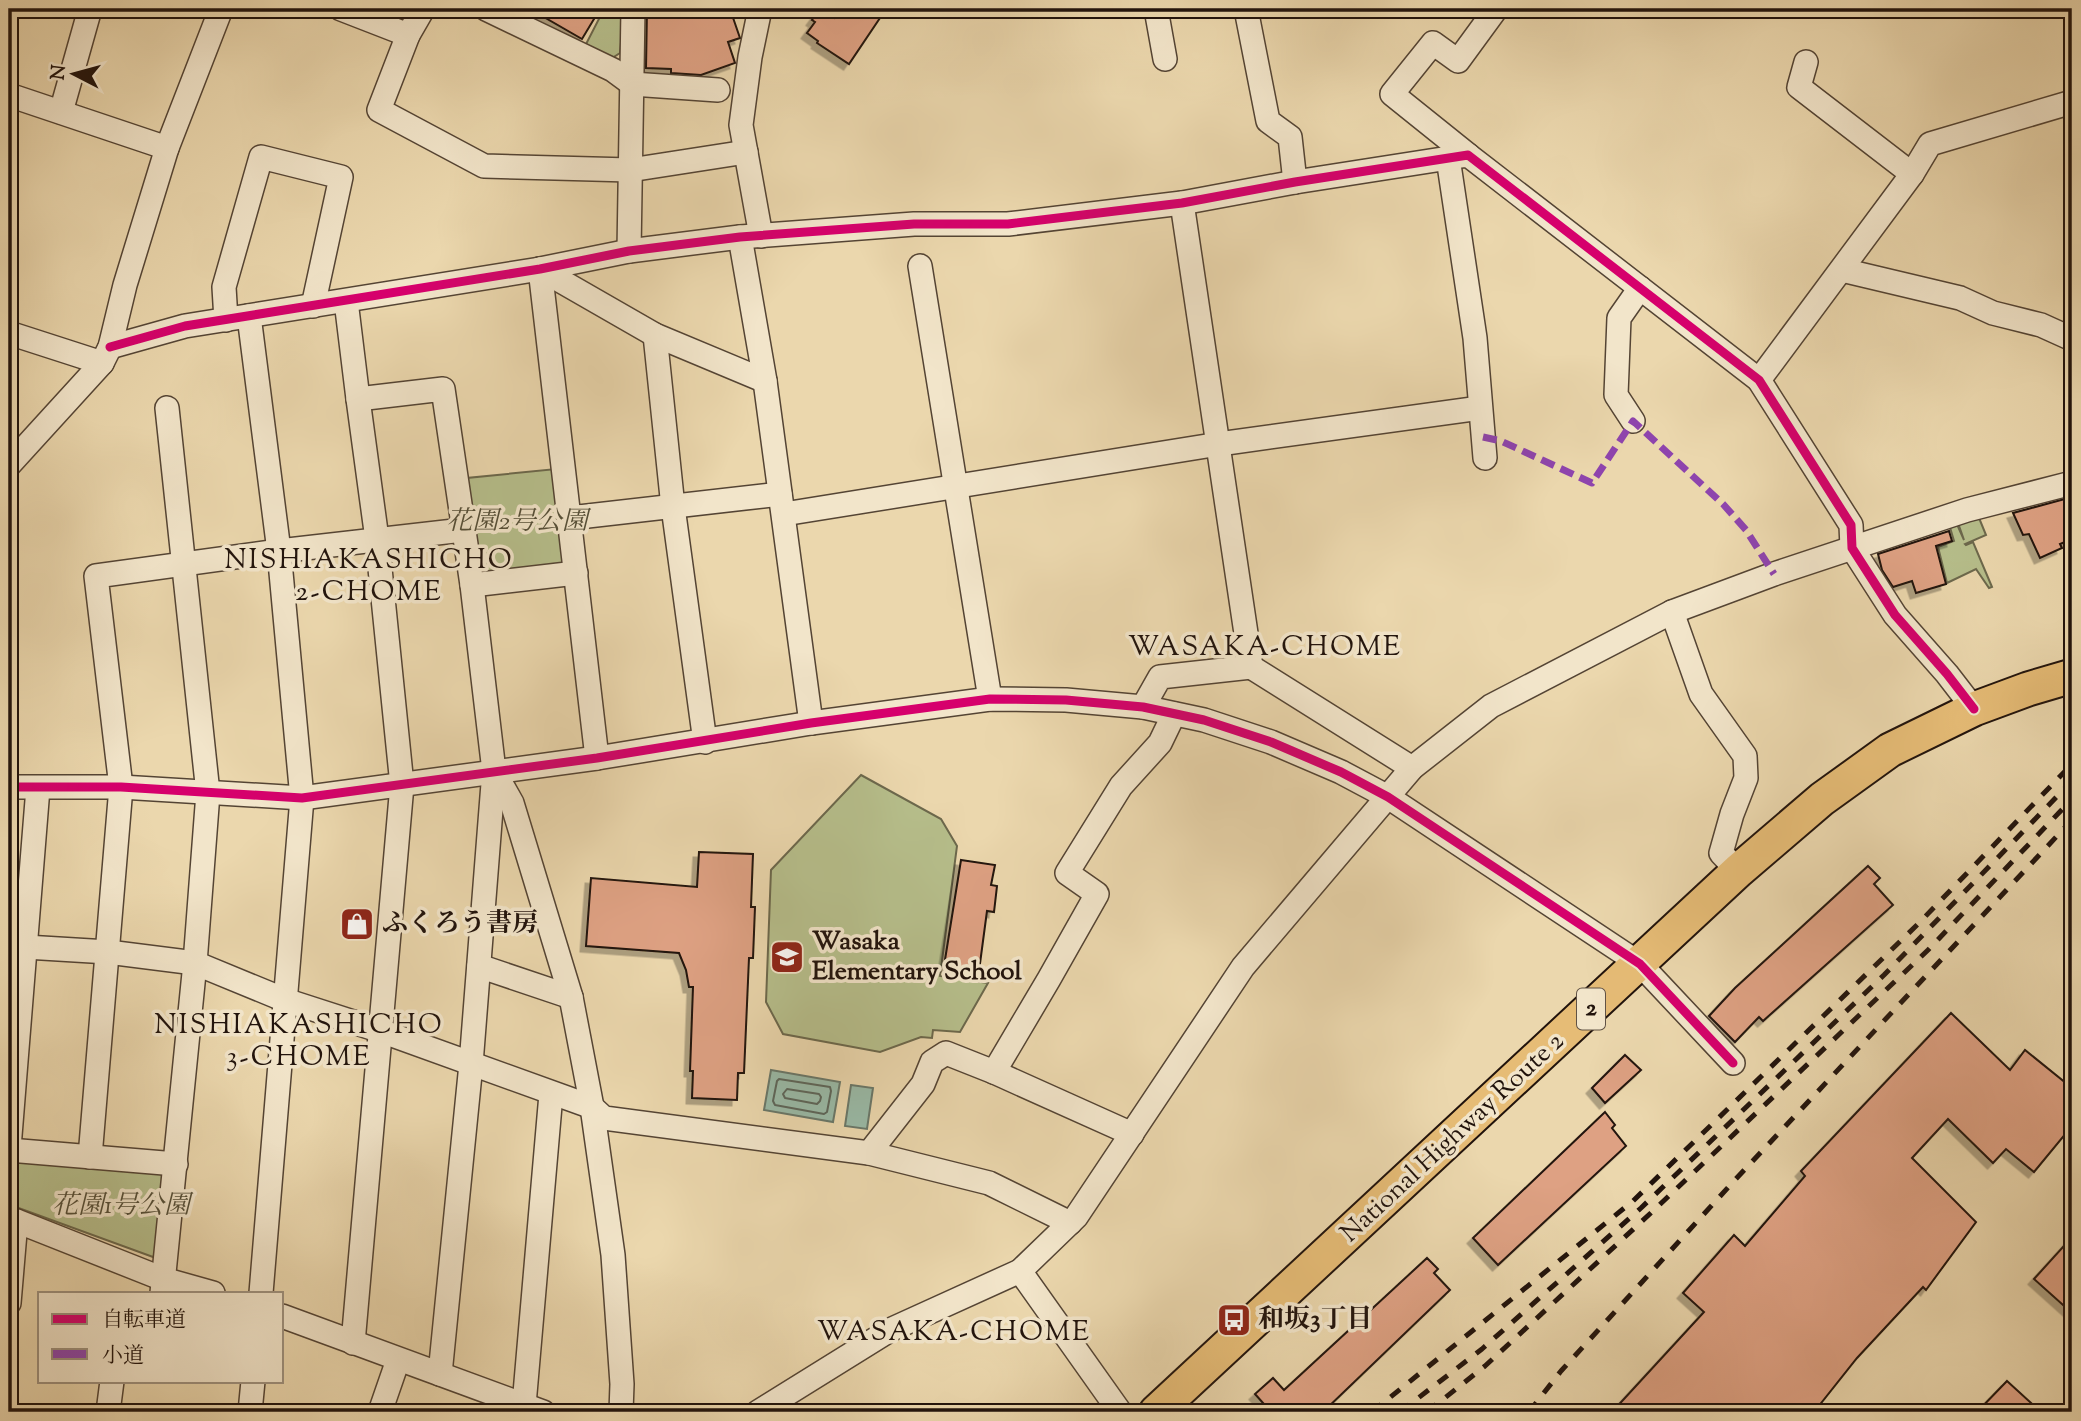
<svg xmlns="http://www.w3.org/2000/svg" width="2081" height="1421" viewBox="0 0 2081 1421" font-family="'Sorts Mill Goudy','Noto Serif JP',serif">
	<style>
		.green { fill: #b6be8b; stroke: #6c684c; stroke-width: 2 }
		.water { fill: #99baa7; stroke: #697769; stroke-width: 2 }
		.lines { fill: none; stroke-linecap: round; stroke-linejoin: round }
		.shore { stroke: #5d665a; stroke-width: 2 }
		.building { fill: #dea183; stroke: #21130c; stroke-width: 2; filter: url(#shadow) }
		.minor-casing { stroke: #544434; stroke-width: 26 }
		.highway-casing { stroke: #21130c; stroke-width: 37 }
		.minor { stroke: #f2e5ca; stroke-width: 23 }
		.highway { stroke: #e6bc76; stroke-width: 33 }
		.rail { stroke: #21130c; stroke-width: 5; stroke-dasharray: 12 12; stroke-linecap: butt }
		.quiet { stroke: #8e44ad; stroke-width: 7; stroke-dasharray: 14 7; stroke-linecap: butt }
		.cycleway-casing { stroke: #f2e5ca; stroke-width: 13 }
		.cycleway { stroke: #d6006c; stroke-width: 9 }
		.labels { text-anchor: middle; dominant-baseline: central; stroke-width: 7; stroke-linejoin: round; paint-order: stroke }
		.shield { fill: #f2e5ca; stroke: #605245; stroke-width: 2 }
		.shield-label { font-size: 24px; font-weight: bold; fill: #21130c }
		.park-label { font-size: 26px; font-style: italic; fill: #554f38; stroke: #f2e5ca }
		.poi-label { font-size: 26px; font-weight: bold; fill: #21130c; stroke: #f2e5ca; text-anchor: start }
		.street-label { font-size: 26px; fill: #21130c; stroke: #f2e5ca }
		.neighbourhood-label { font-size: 28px; letter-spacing: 2px; fill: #21130c; stroke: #f2e5ca }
	</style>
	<defs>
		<filter id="shadow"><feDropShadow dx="-5.5" dy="5.5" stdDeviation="0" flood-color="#0004"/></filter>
	</defs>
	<rect width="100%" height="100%" fill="#ebd7ad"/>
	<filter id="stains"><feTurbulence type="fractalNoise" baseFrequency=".00286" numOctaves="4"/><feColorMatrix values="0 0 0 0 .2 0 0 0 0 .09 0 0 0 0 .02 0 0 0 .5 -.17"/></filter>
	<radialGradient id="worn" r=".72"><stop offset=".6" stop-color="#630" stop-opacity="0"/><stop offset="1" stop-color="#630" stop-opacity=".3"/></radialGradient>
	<g class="green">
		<polygon points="604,9 624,11 620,53 609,60 584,48"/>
		<polygon points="556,469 567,566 481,576 467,478"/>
		<polygon points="1977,513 1986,535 1965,544 1966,545 1973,542 1992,587 1989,588 1976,569 1947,583 1938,547 1954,541 1949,524 1956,522 1964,540 1957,520"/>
		<polygon points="861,775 941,819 957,846 940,976 988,983 960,1032 933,1030 932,1038 921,1037 880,1052 783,1034 766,1002 771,870"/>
		<polygon points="15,1157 168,1173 159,1247 153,1257 13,1206"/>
	</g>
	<g class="water">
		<polygon points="771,1070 840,1082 833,1122 764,1110"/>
		<polygon points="851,1085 873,1088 867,1129 845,1126"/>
	</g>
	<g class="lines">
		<g class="shore">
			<polygon points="779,1079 830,1087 831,1091 827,1112 824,1114 775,1105 773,1101 777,1081"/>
			<polygon points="787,1089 819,1094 821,1097 820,1101 817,1104 785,1098 783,1094"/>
		</g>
	</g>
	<g class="building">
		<polygon points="530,9 600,9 582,39"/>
		<polygon points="647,9 730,9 740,38 728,42 735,63 701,75 671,73 671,69 646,68"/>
		<polygon points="820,9 834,18 840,9 886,9 849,64 817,43 818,41 807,33 815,22 812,20"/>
		<polygon points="2072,497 2072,539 2060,544 2062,548 2040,558 2029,534 2023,535 2013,513"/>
		<polygon points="1949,531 1952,541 1936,546 1946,584 1916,593 1912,581 1893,587 1882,570 1878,554"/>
		<polygon points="699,852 753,854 751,907 755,907 753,958 749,958 744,1073 738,1073 737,1100 692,1098 693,1071 690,1071 693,987 689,987 686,970 679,953 586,946 591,878 697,887"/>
		<polygon points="961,860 995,865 991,885 997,886 994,912 987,911 979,971 944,966"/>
		<polygon points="1868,866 1880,878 1874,884 1893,905 1763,1021 1759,1017 1735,1042 1709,1016 1735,988"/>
		<polygon points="1951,1013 2010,1070 2025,1050 2072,1088 2072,1126 2034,1172 2006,1149 1993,1163 1948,1119 1912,1158 1976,1222 1926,1290 1923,1287 1857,1358 1814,1412 1612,1412 1704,1312 1683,1293 1734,1235 1745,1246 1805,1176 1801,1171"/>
		<polygon points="1625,1055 1641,1070 1605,1103 1592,1088"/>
		<polygon points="1605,1112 1615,1125 1612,1128 1626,1146 1498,1265 1473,1238"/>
		<polygon points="2072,1237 2072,1313 2034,1279"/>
		<polygon points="1427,1258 1438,1269 1434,1273 1450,1290 1323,1412 1271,1412 1255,1394 1273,1378 1284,1390"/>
		<polygon points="2007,1381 2041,1412 1977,1412"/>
	</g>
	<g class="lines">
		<g class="minor-casing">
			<g id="minor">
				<polyline points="341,9 408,35"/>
				<polyline points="423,9 408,35 379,110 484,166 630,170 746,152"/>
				<polyline points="486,9 613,70 632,84 718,90"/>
				<polyline points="760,9 750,57 741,125 761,236"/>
				<polyline points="1156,9 1165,59"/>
				<polyline points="1246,9 1268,121 1290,137 1295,182"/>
				<polyline points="1806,62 1799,87 1912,174"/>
				<polyline points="9,95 167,148"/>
				<polyline points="61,112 90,9"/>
				<polyline points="1468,155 1392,94 1433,43 1458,61 1496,9"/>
				<polyline points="1448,158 1475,338 1485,458"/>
				<polyline points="740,237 765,381 811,723"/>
				<polyline points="629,251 633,9"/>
				<polyline points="920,266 990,699"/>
				<polyline points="540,269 597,758"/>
				<polyline points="540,269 655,335 765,381"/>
				<polyline points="1842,270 1960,298 1993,313 2041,325 2072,339"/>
				<polyline points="346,301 358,399 443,389 472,585 494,771 471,1064 440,1374"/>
				<polyline points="249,316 279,551 302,798 261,1293"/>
				<polyline points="226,320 224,287 261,157 341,177 313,306"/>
				<polyline points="9,333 102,363"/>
				<polyline points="655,335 673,507 705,742"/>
				<polyline points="110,347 185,326 540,269 629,251 740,237 914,224 1008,224 1182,203 1295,182 1468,155 1759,380 1851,525 1852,548 1895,615 1947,674 1974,709"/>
				<polyline points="1759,380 1912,174 1930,144 2072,102"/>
				<polyline points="1633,421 1616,395 1619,318 1640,288"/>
				<polyline points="9,465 102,363 110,347 125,285 167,148 221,9"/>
				<polyline points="784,514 1219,444 1480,408"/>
				<polyline points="570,518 780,494"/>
				<polyline points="472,585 576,573"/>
				<polyline points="1672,612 1701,694 1745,756 1746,778 1732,814 1721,853 1738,871"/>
				<polyline points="1251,667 1412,768"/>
				<polyline points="1143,707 1160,677 1251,667 1182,203"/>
				<polyline points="494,771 512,803 571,997 592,1107 613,1255 622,1384 621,1412"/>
				<polyline points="9,787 121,787 302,798 597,758 811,723 990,699 1066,700 1143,707 1204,720 1271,742 1341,772 1388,797 1640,964 1733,1063"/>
				<polyline points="9,946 108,952 195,963 285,1000 381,1031 592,1107 604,1118 869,1153 923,1084 932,1062 946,1053 994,1072 1132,1134"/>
				<polyline points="479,966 571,997"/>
				<polyline points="994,1072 1049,979 1097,894 1067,873 1121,786 1160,743 1174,714"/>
				<polyline points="9,1148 38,788"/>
				<polyline points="9,1150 176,1164"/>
				<polyline points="869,1153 989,1183 1070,1223"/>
				<polyline points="90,1157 121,787 96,576 279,551 463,530"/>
				<polyline points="9,1218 163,1279 213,1293"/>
				<polyline points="1020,1271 1120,1412"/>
				<polyline points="162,1293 195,963 208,793 167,408"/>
				<polyline points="9,1303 16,1221"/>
				<polyline points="282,1316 543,1412"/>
				<polyline points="353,1343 402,785 377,539 358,399"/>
				<polyline points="524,1405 551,1094"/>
				<polyline points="108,1412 112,1381"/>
				<polyline points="250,1412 253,1381"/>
				<polyline points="380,1412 398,1360"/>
				<polyline points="758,1412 890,1330 1020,1271 1076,1217 1243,967 1412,768 1491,706 1672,612 1774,574 1967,510 2072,483"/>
			</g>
		</g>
		<g class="highway-casing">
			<polyline id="highway" points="1156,1412 1738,871 1822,799 1890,750 1974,709 2028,689 2072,676"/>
		</g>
		<use href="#minor" class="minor"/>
		<use href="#highway" class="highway"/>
		<g class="rail">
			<polyline points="1372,1412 1633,1201 1919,923 2072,764"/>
			<polyline points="1400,1412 1482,1349 1641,1208 1884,975 2072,781"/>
			<polyline points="1427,1412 1485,1366 1653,1211 1928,950 2072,799"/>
			<polyline points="1529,1412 1561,1371 1733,1182 2072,820"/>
		</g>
		<polyline class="quiet" points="1483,437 1501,441 1592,483 1633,421 1723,504 1746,530 1774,574"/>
		<g class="cycleway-casing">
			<g id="cycleway">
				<polyline points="110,347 185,326 540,269 629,251 740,237 914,224 1008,224 1182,203 1295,182 1468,155 1759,380 1851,525 1852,548 1895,615 1947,674 1974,709"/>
				<polyline points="9,787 121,787 302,798 597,758 811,723 990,699 1066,700 1143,707 1204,720 1271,742 1341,772 1388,797 1640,964 1733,1063"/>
			</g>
		</g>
		<use href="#cycleway" class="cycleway"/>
	</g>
	<defs>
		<g id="shop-square" transform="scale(1.75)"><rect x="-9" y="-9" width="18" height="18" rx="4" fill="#8f2418" stroke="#f2e5ca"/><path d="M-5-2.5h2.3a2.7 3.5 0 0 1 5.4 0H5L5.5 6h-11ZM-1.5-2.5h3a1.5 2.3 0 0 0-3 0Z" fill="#fff"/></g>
		<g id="school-square" transform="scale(1.75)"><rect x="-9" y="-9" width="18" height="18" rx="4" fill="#8f2418" stroke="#f2e5ca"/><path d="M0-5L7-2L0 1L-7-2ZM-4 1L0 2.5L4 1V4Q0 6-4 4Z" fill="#fff"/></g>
		<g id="bus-square" transform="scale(1.75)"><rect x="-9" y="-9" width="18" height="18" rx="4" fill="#8f2418" stroke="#f2e5ca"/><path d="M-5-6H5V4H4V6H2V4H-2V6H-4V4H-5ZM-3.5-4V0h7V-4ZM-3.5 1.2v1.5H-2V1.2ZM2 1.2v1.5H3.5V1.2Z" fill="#fff"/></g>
	</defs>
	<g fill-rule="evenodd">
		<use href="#shop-square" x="357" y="924"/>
		<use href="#school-square" x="787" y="957"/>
		<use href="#bus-square" x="1234" y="1320"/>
	</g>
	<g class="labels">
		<rect class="shield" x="1577" y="988.5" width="28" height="41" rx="5"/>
		<g class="shield-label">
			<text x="1591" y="1009">2</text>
		</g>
		<g class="park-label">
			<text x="517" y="522">花園2号公園</text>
			<text x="121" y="1206">花園1号公園</text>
		</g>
		<g class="poi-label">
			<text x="382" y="924">ふくろう書房</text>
			<text x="812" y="942">Wasaka<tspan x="812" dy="30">Elementary School</tspan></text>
			<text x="1258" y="1320">和坂3丁目</text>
		</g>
		<g class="street-label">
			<text transform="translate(1453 1138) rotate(-43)">National Highway Route 2</text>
		</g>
		<g class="neighbourhood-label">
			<text x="369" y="561">NISHIAKASHICHO<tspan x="369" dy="32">2-CHOME</tspan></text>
			<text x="1265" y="648">WASAKA-CHOME</text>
			<text x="299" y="1026">NISHIAKASHICHO<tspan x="299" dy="32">3-CHOME</tspan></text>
			<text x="954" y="1333">WASAKA-CHOME</text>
		</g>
	</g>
	<rect width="2081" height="1421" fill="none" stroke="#ebd7ad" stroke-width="35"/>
	<rect x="10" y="10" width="2060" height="1400" fill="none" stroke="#21130c" stroke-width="3.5"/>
	<rect x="18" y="18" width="2046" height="1386" fill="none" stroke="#21130c" stroke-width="2"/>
	<rect x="38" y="1292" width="245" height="91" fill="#f2e5ca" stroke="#9e917e" stroke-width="2"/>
	<rect x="52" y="1314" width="35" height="10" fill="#d6006c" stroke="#9e917e" stroke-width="2"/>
	<text x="102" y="1326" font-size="21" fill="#21130c">自転車道</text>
	<rect x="52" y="1349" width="35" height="10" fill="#8e44ad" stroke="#9e917e" stroke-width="2"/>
	<text x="102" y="1362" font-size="21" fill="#21130c">小道</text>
	<g transform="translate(74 74) rotate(276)" stroke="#f2e5ca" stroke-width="5" paint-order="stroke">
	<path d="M0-5L12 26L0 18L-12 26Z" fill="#21130c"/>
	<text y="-10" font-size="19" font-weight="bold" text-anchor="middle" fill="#21130c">N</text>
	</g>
	<rect width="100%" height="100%" filter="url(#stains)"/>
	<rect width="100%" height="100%" fill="url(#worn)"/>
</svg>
